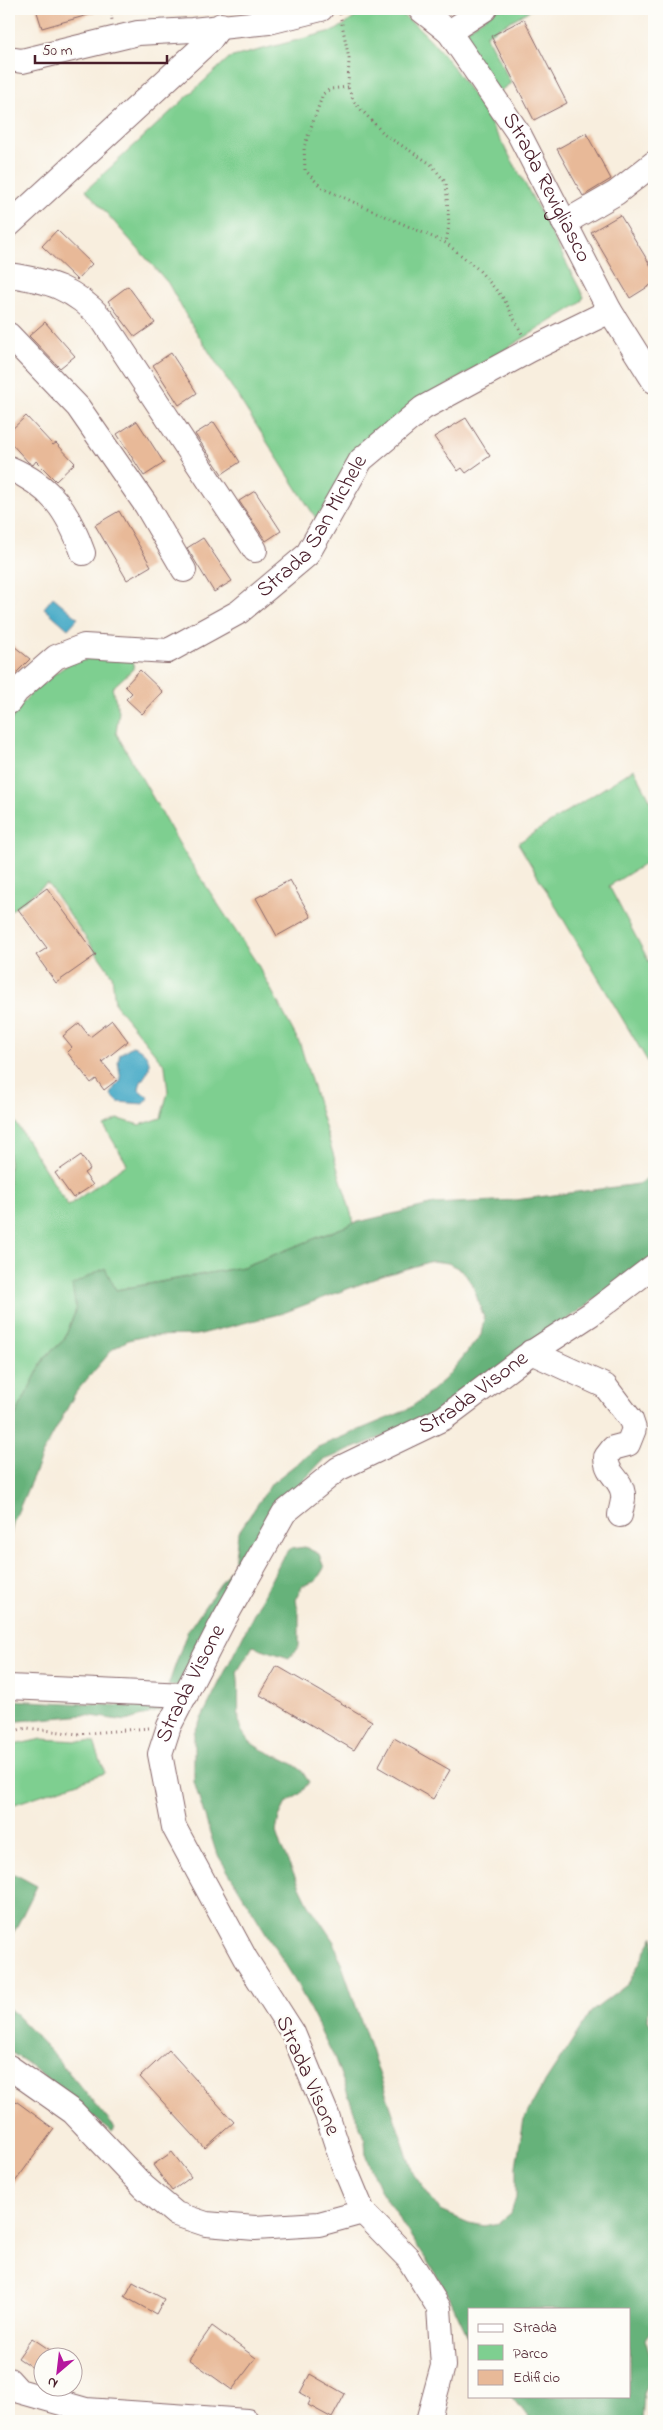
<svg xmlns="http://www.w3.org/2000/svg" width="663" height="2430" viewBox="0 0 663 2430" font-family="'Indie Flower',sans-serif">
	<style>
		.green { fill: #7ecf90; stroke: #64775e }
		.forest { fill: #66b27a; stroke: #586852 }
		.water { fill: #48abc7; stroke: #496579 }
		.building { fill: #e8b998 }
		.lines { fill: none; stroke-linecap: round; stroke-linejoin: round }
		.minor-casing { stroke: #87676a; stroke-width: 26 }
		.path { stroke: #87676a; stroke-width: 3; stroke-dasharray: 1 4; stroke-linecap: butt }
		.minor { stroke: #fff; stroke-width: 24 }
		.labels { text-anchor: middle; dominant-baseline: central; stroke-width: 5; stroke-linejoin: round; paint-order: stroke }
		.street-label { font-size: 22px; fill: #4a1f2b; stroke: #fdfcf7 }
	</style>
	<rect width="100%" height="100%" fill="#fdfcf7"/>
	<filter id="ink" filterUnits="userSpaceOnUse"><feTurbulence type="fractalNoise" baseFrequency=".02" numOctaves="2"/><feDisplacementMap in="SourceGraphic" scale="10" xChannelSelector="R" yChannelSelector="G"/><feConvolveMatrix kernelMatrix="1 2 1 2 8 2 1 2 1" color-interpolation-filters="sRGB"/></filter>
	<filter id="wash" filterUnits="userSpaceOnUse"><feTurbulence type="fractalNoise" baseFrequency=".0096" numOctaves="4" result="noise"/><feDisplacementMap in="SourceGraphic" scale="20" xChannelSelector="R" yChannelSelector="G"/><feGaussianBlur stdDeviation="1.12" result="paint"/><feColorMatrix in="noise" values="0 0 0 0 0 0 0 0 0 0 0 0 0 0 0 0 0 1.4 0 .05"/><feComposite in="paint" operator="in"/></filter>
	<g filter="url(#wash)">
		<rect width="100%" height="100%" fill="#f8eede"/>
		<g class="green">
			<path d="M368,9C377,9 386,8 394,11C460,40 548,230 584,297L579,304L418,403L319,523L188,319L168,283L86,190L229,58L336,30Z"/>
			<polygon points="497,9 532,9 486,35 511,83 497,93 460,35"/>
			<path d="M80,657L134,658L133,669L112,688L119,711L116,733L185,854L258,965L300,1044L354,1223L243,1267L115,1290L76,1310L64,1340L45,1357L9,1428V1112L68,1206L127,1164L104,1126L118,1119L140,1125L161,1118L168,1092L165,1066L115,1004L112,975L47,883L9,912V726C19,697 54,673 80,657Z"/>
			<polygon points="634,769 654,807 654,858 609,886 654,971 654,1072 518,843"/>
			<polygon points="42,1739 94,1742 105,1773 9,1806 9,1746"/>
		</g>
		<g class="forest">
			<polygon points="654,1174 654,1256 437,1415 322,1461 283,1502 183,1685 168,1686 187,1632 234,1564 238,1533 272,1483 318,1447 407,1410 421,1400 445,1379 481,1335 484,1318 473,1286 463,1271 448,1263 432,1261 382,1276 283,1313 197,1335 146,1336 128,1340 113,1349 76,1392 43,1453 13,1523 9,1544 9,1428 45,1357 64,1340 76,1310 72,1285 105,1268 116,1290 243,1267 354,1223 434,1204 516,1200 638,1184"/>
			<path d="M305,1547L319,1554L324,1568L316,1581L302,1586L296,1600L299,1615V1646L289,1658L253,1646L237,1672C240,1685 237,1719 240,1727C250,1753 281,1753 300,1769C303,1772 306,1778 309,1782L300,1794L286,1803L279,1817L276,1832L281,1847L308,1903L334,1942L414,2175L441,2211L469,2223L485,2226L499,2223L511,2213L516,2198V2166L524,2119L540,2090L591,2012L628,1984L654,1936V1982L650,1990L648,2020L654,2032V2326L645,2339L654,2369L644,2394L642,2421H531L512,2396H629V2309H469V2339L446,2290L379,2188L366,2157L365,2141L335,2059L295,1980L216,1852L194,1782V1733L282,1558L290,1549Z"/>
			<polygon points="9,1700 167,1708 126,1721 85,1715 9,1722"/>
			<polygon points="9,1871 37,1886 9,1942"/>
			<polygon points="9,2008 49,2049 115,2128 112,2132 26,2062 9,2051"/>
		</g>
		<g class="water">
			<polygon points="53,597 78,618 68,629 44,608"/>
			<path d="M132,1046C143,1048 153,1060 148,1071C144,1079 140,1080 139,1090L149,1098L144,1104L118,1102L111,1095L115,1086L121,1080L118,1062L120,1054Z"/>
		</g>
		<g id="blocks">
			<g class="building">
				<polygon points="36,9 95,9 95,13 42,28"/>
				<polygon points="524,19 567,103 534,120 491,36"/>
				<polygon points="586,133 611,179 583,196 557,149"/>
				<polygon points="620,215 654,271 654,283 630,298 591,232"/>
				<polygon points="57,230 92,264 77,280 42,246"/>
				<polygon points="128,286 155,323 135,337 108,301"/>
				<polygon points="45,322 75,356 60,368 29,336"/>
				<polygon points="171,353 197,393 179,405 153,365"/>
				<polygon points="26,416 53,445 56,443 75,463 56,481 36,461 33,465 28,462 9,441 9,432"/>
				<polygon points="466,418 490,456 466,473 462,468 458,471 434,437"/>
				<polygon points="137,421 164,463 144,476 117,434"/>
				<polygon points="214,422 240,462 222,474 195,434"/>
				<polygon points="255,491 281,531 266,541 239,501"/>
				<polygon points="119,511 151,566 127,580 95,525"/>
				<polygon points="203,538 232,581 214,592 187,548"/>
				<polygon points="9,642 30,659 9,680"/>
				<polygon points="140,670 163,692 142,714 126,699 132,693 125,686"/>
				<polygon points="290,880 311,917 277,936 256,898"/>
				<polygon points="47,888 96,955 56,983 36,955 47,948 18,909"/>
				<polygon points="112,1020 128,1041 102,1062 117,1080 104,1090 96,1079 91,1083 67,1052 72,1047 63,1036 79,1023 90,1037"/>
				<polygon points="81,1155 90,1169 84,1173 93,1185 73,1198 55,1173"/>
				<polygon points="277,1666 372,1721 354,1750 260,1695"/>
				<polygon points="394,1738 450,1770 433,1799 378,1767"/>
				<polygon points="169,2050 234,2122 205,2148 140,2077"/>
				<polygon points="9,2096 54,2129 9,2190"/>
				<polygon points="172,2152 191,2177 172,2191 153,2165"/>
				<polygon points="133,2282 164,2299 156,2314 125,2297"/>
				<polygon points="212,2326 256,2358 232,2390 189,2359"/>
				<polygon points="32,2338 62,2358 42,2358 42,2374 18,2358"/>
				<polygon points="310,2374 345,2394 332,2418 308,2405 311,2399 300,2393"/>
			</g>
		</g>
	</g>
	<g filter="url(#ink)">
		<use href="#blocks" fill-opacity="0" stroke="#87676a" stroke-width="1"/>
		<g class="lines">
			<g class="minor-casing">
				<g id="minor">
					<path id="s1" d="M420,9L449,32L519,134L610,311L654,381"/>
					<polyline points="449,32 485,9"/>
					<polyline points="9,59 22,61 138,33 192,30 269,22 321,9"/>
					<polyline points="564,223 616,193 654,163"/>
					<polyline points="9,225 210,40 221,25"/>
					<path d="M9,275C49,281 74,288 102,319L255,550"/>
					<polyline points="9,335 78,407 146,505 184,570"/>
					<path d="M9,468C51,486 68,511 83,553"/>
					<path id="s2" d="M9,702L16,692L56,657L84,646L168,651L239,612L307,555L361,460L423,408L530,350L610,311"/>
					<path d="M531,1352L605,1386L631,1420L634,1429L628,1444L613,1448L606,1457C607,1476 621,1478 623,1494C624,1500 621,1508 620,1515"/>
					<polyline points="9,1687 186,1695"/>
					<polyline points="9,2067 73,2112 144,2187 176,2214 206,2224 255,2228 319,2224 363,2212"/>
					<polyline points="9,2380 19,2391 86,2410 247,2421"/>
					<path id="s3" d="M428,2421L443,2366L439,2308L408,2258L363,2212L343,2164L327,2115L293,2033L245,1958L174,1827L160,1754L169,1726L223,1621L284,1513L338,1469L444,1418L525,1357L591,1314L654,1266"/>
				</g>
			</g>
			<g class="path">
				<polyline points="110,9 112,20"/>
				<polyline points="340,14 349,59 348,87 354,102 385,135 431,164 446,183 449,225 446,243"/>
				<polyline points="348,87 330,89 323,94 304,147 305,170 322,188 446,243 478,269 504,299 522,334"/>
				<polyline points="9,1732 27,1728 78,1734 149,1728"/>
			</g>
			<use href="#minor" class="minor"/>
		</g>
	</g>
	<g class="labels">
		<g class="street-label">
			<text stroke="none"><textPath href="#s1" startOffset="221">Strada Revigliasco</textPath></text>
			<text stroke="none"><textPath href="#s2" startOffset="375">Strada San Michele</textPath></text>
			<text stroke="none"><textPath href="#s3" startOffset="1240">Strada Visone</textPath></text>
			<text stroke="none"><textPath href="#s3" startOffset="820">Strada Visone</textPath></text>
			<text transform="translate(307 2076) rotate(66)">Strada Visone</text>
		</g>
	</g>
	<rect width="663" height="2430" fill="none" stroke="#fdfcf7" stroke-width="30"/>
	<rect x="468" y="2308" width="162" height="90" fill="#fdfcf7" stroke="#b5a4a5"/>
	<rect x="478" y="2324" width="25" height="8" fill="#ffffff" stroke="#b5a4a5"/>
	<text x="513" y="2332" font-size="15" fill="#4a1f2b">Strada</text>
	<rect x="478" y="2345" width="25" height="15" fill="#7ecf90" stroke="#b5a4a5"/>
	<text x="513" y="2358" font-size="15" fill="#4a1f2b">Parco</text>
	<rect x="478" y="2370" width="25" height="15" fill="#e8b998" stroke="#b5a4a5"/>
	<text x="513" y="2382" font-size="15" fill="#4a1f2b">Edificio</text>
	<g transform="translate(58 2372) rotate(208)"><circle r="24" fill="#fdfcf7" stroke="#b5a4a5"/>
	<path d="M0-4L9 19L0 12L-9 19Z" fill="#b5179e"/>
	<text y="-8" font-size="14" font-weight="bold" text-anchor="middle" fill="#4a1f2b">N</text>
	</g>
	<path d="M35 55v8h132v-8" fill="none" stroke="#4a1f2b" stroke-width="2.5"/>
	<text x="42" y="55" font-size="15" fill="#4a1f2b" stroke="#fdfcf7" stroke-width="4" paint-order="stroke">50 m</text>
</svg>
